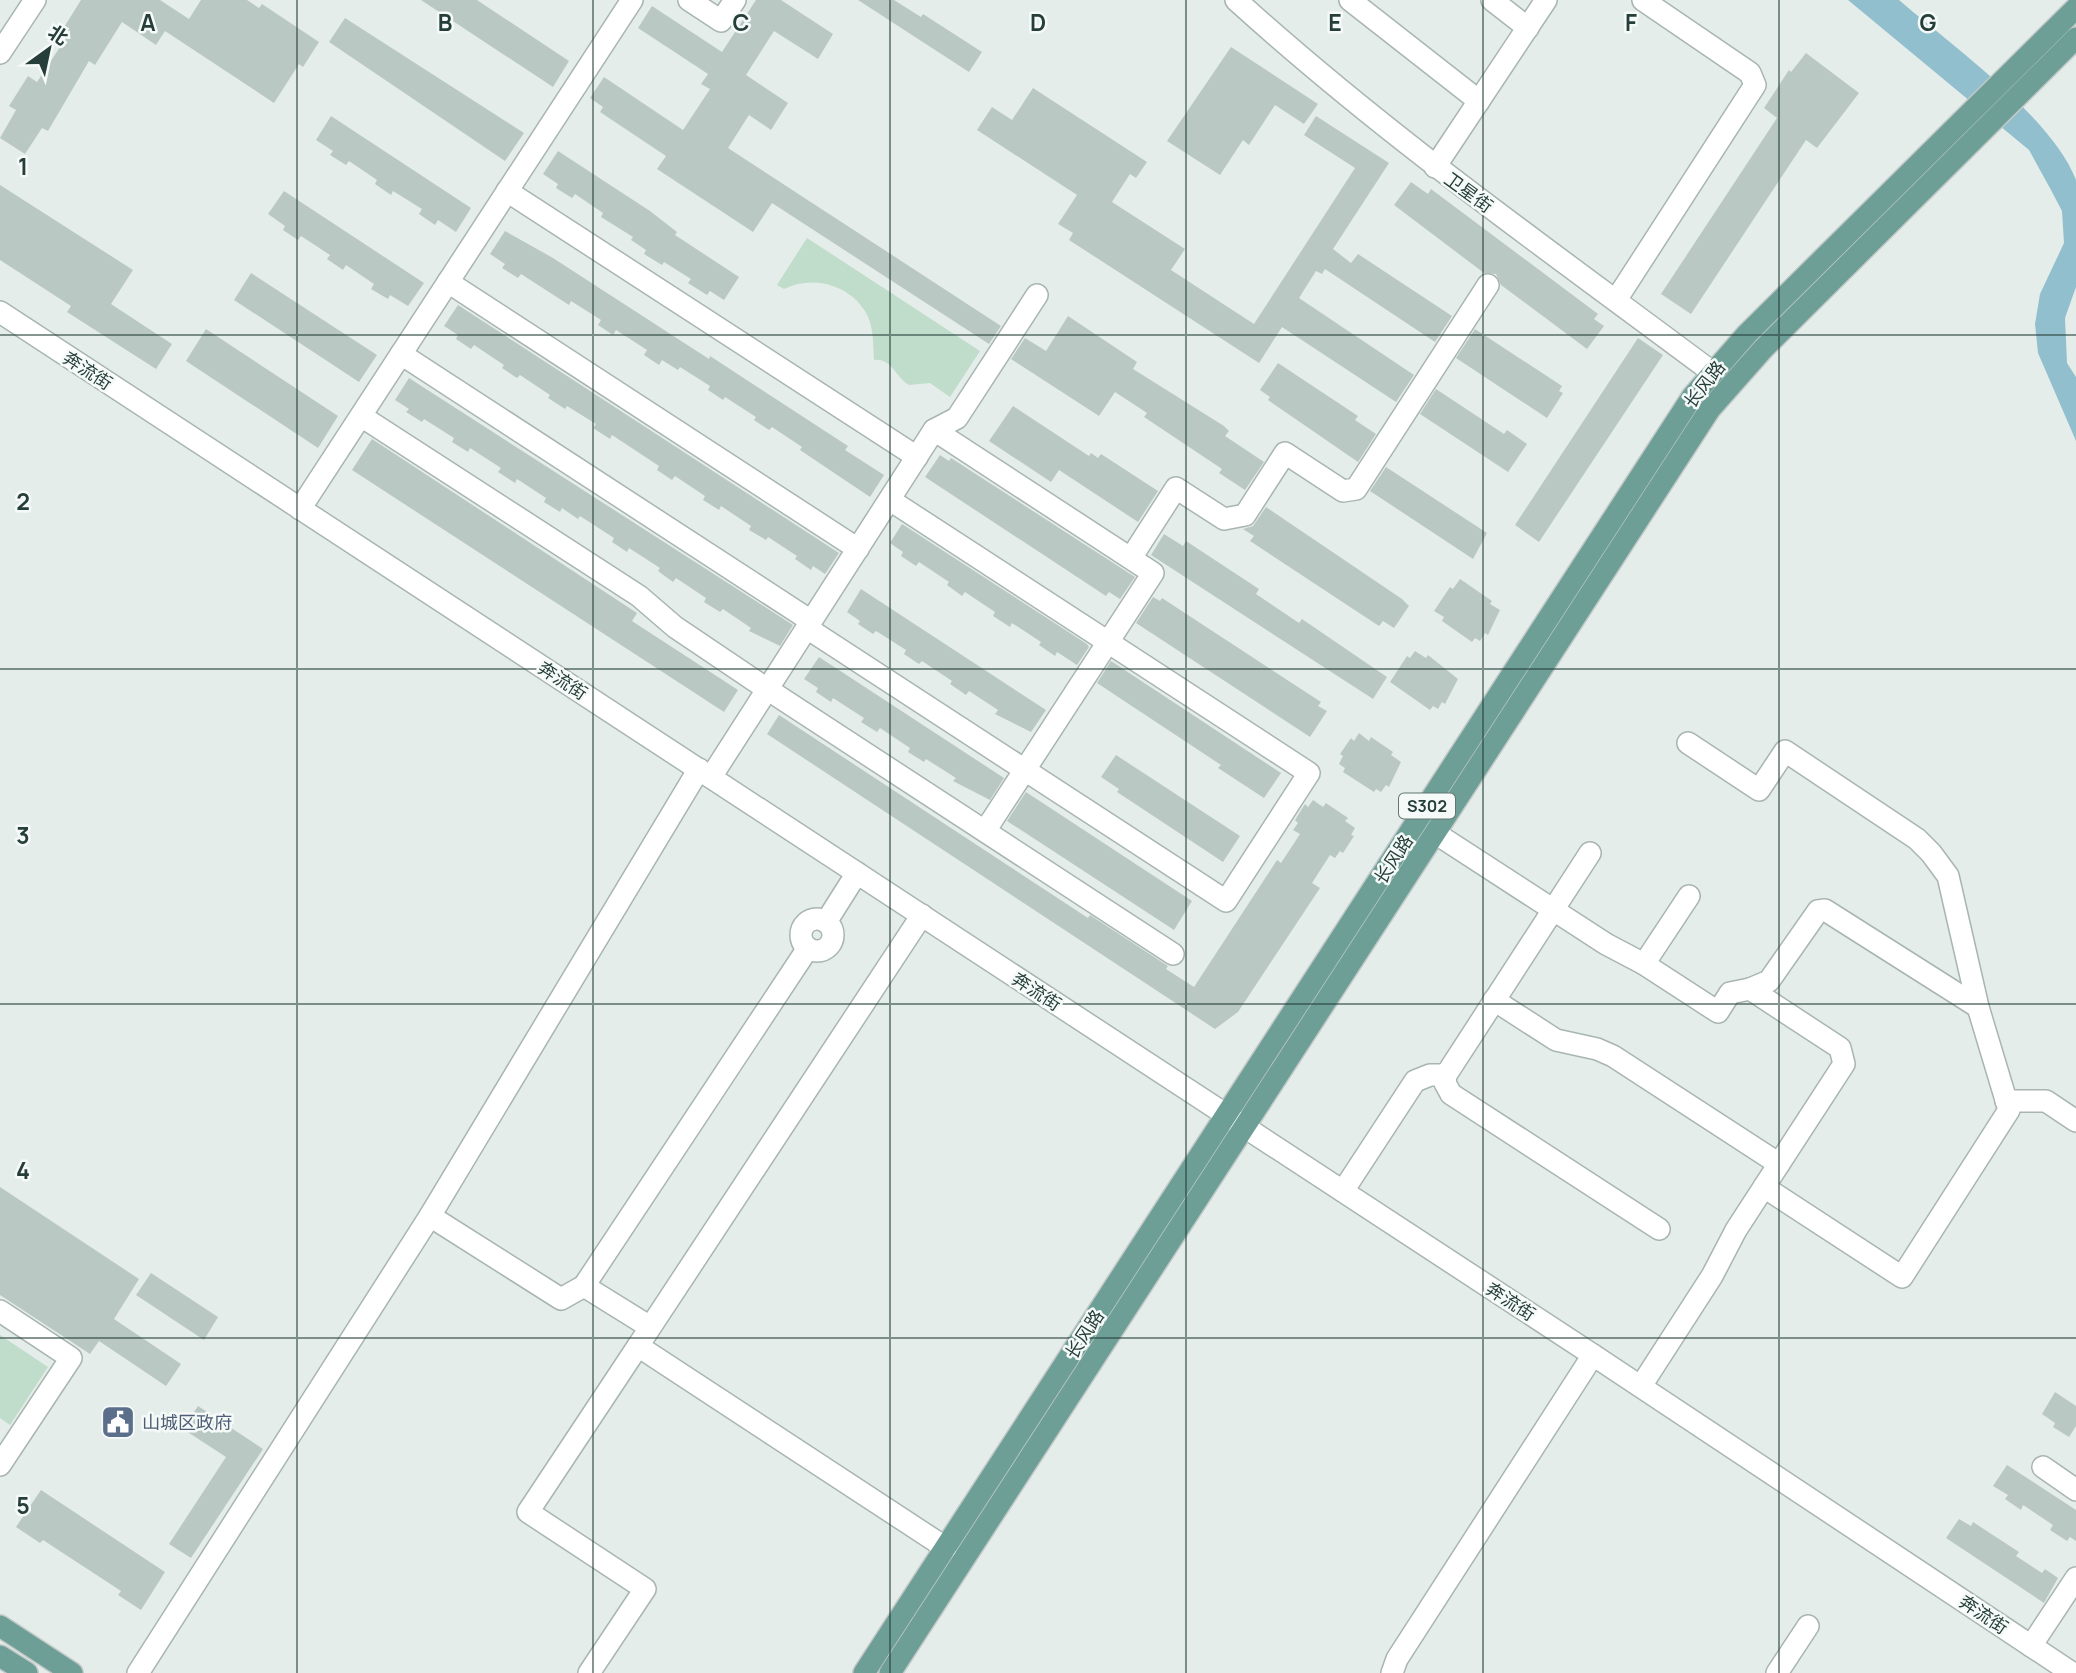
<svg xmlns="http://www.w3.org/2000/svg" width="2076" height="1673" viewBox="0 0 2076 1673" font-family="Manrope,'Noto Sans SC',sans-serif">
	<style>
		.green { fill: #c0dcca }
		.water { fill: #92bfcd }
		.building { fill: #bac8c3 }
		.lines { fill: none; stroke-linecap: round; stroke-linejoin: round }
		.minor-casing { stroke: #a8b5b1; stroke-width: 24 }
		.major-casing { stroke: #c2c9c8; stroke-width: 24 }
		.minor { stroke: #fff; stroke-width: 21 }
		.major { stroke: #6d9f97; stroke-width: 21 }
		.grid { fill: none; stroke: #253e39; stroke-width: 2; stroke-opacity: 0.55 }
		.labels { text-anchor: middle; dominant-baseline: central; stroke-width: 5; stroke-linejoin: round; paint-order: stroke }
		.shield { fill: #f5faf8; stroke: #637672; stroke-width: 2 }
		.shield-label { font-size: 16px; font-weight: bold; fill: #253e39 }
		.street-label { font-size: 18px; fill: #253e39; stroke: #f5faf8 }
		.service-label { font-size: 18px; fill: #4e5e75; stroke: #f5faf8; text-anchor: start }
		.grid-label { font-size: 23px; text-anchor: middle; font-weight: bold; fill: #253e39; stroke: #f5faf8; stroke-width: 5; stroke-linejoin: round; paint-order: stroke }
	</style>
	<rect width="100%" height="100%" fill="#e5edea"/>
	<g class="green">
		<path d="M807,238L980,351L950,397L930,383L909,385C896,378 892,358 874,360C873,344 874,325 865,311C848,284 812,275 784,289L777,285Z"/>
		<polygon points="0,1335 48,1367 10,1425 0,1418"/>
	</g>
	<path class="water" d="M1848,0H1899C1950,44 2053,118 2076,180V287L2065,318L2067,363L2076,377V441L2038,353L2035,324L2040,294L2064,243L2062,211L2051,190L2029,150Z"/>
	<g class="building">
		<polygon points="81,0 160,0 189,19 201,0 247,0 259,8 262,4 319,42 303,67 299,64 274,103 165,31 156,45 122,22 95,65 89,61 48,131 42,128 25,154 0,138 16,110 9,106 28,76 37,82 39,79 62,44 56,40"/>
		<polygon points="421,0 477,0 569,61 553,87"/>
		<polygon points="756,0 781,0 833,34 818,59 774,31 746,75 788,103 771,130 749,115 728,148 1001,326 989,344 772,203 753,232 657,169 666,156 600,112 603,107 590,98 604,77 683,130 710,89 701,84 708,74 638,28 652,6 722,52"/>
		<polygon points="858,0 894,0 921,17 923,14 982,52 969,72"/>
		<polygon points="345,18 524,133 505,161 329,42"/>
		<polygon points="1231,47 1318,104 1304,124 1275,105 1249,145 1243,140 1220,175 1167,141"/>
		<polygon points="1806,53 1859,93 1817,148 1806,140 1691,314 1661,294 1777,118 1764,108 1789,70 1791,72"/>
		<polygon points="1033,88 1147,162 1136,178 1130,174 1112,202 1185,249 1171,270 1254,324 1355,168 1304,135 1316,116 1389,163 1333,249 1351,263 1358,254 1452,316 1435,342 1325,269 1322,274 1316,271 1299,298 1414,375 1396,402 1282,327 1259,363 1069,240 1073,233 1058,224 1077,195 977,130 992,107 1012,120"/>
		<polygon points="331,116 471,208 456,232 438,220 435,225 419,214 422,209 393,191 391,195 375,184 377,180 349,161 346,165 330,155 333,151 316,140"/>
		<polygon points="558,151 650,211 677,232 675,235 739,277 724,300 710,291 707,295 688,283 691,279 664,262 662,265 644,254 646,250 631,240 633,237 601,217 603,213 575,194 572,198 556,188 558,184 543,174"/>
		<polygon points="1411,182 1428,194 1431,189 1598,314 1594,319 1604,326 1587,349 1501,285 1496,274 1484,273 1394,205"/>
		<polygon points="0,185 133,270 111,304 172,344 156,369 67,312 71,306 0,260"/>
		<polygon points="284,191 424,283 408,306 390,295 388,299 371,289 374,284 346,265 343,270 327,259 330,255 301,236 298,240 283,230 285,226 268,214"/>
		<polygon points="505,231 553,258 709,359 710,356 848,446 845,450 884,475 870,497 800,450 802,447 772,427 769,430 754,420 756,417 725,397 723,400 708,390 710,386 680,367 678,370 662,360 659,365 644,355 647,350 616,330 613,335 598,325 601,320 571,301 569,305 521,274 518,278 502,268 505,264 490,254"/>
		<polygon points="251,273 377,355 359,382 234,300"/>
		<polygon points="458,305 839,553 825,574 813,566 811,570 795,559 797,556 768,537 766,540 749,530 751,526 721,506 719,510 703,500 705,496 675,476 672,480 657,470 659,466 612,435 610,439 593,428 596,424 567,406 565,409 548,398 550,395 520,375 517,378 502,368 504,365 474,345 471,349 456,339 458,335 444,326"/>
		<polygon points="1068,316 1137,362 1133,369 1224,426 1229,431 1225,436 1264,462 1245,490 1219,473 1222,469 1144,417 1147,413 1115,392 1099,416 1011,359 1025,338 1046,351"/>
		<polygon points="206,329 338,416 318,448 186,361"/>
		<polygon points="1475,329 1562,386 1559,391 1563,393 1547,418 1456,358"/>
		<polygon points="1638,338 1663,355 1539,542 1515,525"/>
		<polygon points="1278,363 1358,416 1355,420 1376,434 1358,462 1268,400 1270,397 1260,390"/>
		<polygon points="409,378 793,625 780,646 749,631 751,628 723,609 720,612 704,602 706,598 676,578 673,582 658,571 660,568 629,548 627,552 612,542 614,538 580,516 578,519 562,508 560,512 544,502 546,498 517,479 515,483 498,472 501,468 470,448 468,452 452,442 454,438 424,419 422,422 406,412 409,409 395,400"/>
		<polygon points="1436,389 1504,434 1507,430 1527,444 1508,472 1420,414"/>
		<polygon points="1013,406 1089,456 1091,453 1098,458 1101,454 1158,491 1138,522 1059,470 1051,482 989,441"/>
		<polygon points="372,439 637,613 632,621 738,690 724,712 352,470"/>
		<polygon points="940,455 949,461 951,458 1135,577 1120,599 1109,592 1106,596 925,477"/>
		<polygon points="1386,467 1487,533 1473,559 1370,491"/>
		<polygon points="1266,507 1402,599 1409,606 1394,628 1383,621 1379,626 1250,541 1254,536 1243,529 1253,526"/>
		<polygon points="902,524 1087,644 1089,647 1077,665 1057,652 1055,656 1039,645 1041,642 1012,623 1010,627 993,616 995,612 965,592 962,596 947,585 949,582 919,562 916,566 901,556 903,552 890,543"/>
		<polygon points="1164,534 1183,546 1186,541 1259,589 1256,594 1299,623 1302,619 1387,677 1373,699 1151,555"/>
		<polygon points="1460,579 1492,601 1490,604 1500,610 1488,635 1485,633 1480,641 1475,638 1472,642 1442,621 1444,617 1434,611 1450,587 1453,589"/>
		<polygon points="861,589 1046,710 1031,732 995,714 998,710 969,691 966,695 950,684 952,681 922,661 919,664 904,654 906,650 876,631 873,634 858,624 860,621 847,612"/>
		<polygon points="1153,597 1160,601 1162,598 1321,702 1318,706 1327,711 1310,737 1136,623"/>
		<polygon points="1415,651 1426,658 1428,655 1458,679 1445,704 1442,702 1438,709 1433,706 1430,710 1390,682 1407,656 1410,658"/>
		<polygon points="819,657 1004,778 990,800 953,781 956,778 926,759 924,762 908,752 910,748 880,728 877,732 861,722 864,718 833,698 831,702 816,692 818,688 804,679"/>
		<polygon points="1111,661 1281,773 1264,798 1218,768 1221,765 1097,683"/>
		<polygon points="779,715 1088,918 1090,915 1168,966 1166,969 1194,987 1277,860 1281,863 1300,834 1293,830 1298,823 1295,820 1305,804 1308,807 1313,800 1323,807 1326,803 1348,818 1345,821 1355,828 1351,835 1354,836 1343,853 1340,851 1335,858 1330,855 1312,883 1320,888 1238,1012 1215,1029 767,734"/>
		<polygon points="1359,733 1369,741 1371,737 1393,752 1391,755 1401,762 1389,787 1386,785 1381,792 1376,789 1374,792 1343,772 1345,768 1339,764 1343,756 1340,754 1351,738 1354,741"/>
		<polygon points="1116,755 1240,836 1223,862 1117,792 1119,789 1101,777"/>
		<polygon points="1026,792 1192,901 1174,930 1007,821"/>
		<polygon points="0,1187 139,1279 114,1319 181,1364 166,1386 99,1341 90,1354 0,1295"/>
		<polygon points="151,1273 218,1317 204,1340 136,1295"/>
		<polygon points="2055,1392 2076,1406 2076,1426 2069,1437 2053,1427 2055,1423 2042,1414"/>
		<polygon points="198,1406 263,1449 191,1558 169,1544 226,1457 183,1429"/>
		<polygon points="2007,1465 2076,1510 2076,1541 2070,1537 2067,1541 2050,1530 2053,1525 2023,1505 2021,1510 2005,1499 2008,1495 1993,1486"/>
		<polygon points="41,1490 165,1572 141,1610 118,1595 121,1591 43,1540 40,1543 16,1527"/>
		<polygon points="1959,1519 1971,1526 1973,1522 2019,1552 2016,1556 2042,1573 2045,1569 2058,1578 2044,1603 1946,1538"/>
	</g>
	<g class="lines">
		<g class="minor-casing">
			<g id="minor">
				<polyline points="689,0 721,21 735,0"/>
				<path d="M1236,0C1386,136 1550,251 1712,372"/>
				<polyline points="1350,0 1479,101"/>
				<polyline points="1492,0 1528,28"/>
				<polyline points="0,53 35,0"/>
				<polyline points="1435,167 1546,0"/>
				<polyline points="507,191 917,457"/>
				<polyline points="448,282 858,549"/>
				<polyline points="1616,300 1755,85 1750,73 1643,0"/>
				<polyline points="0,312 1593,1355 2072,1673"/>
				<polyline points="401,354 811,621"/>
				<polyline points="361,416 639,596 675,627 767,689 1173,954"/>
				<polyline points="934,430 1153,573 985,831"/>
				<polyline points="300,509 632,0"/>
				<polyline points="1131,558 1176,488 1224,519 1245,515 1285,453 1343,491 1356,489 1488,285"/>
				<polyline points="807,628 1226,901 1309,773 890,500"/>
				<polyline points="1688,743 1759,790 1785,751 1917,839 1931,853 1948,876 1978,1007 2009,1110 1902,1277 1764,1187"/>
				<polyline points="711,777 934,430 957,418 1037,295"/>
				<polyline points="1435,833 1606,944 1644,964 1718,1012 1730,993 1750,989 1840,1048 1844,1064 1736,1230 1712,1276 1641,1386"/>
				<polyline points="1590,853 1446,1075 1445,1083 1451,1094 1659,1229"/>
				<polyline points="922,915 638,1346 946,1548"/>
				<circle cx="817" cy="935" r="16"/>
				<polyline points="826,922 857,873"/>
				<polyline points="1644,964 1689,896"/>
				<polyline points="1750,989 1769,981 1818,911 1825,910 1978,1007"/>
				<polyline points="1494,1000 1556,1040 1597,1049 1613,1056 1779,1164"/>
				<polyline points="2006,1101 2046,1101 2076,1121"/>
				<polyline points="1343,1191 1415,1081 1430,1075 1446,1075"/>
				<polyline points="430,1216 561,1299 584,1286 650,1327"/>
				<polyline points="584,1286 808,948"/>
				<polyline points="0,1311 71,1358 0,1465"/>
				<polyline points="2043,1467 2076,1490"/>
				<polyline points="2031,1646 2076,1578"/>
				<polyline points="138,1673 430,1216 699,769"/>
				<polyline points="589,1673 645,1589 528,1512 638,1346"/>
				<polyline points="1392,1673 1397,1659 1593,1355"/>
				<polyline points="1777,1673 1808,1626"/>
			</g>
		</g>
		<g class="major-casing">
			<g id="major">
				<polyline points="0,1626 72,1673"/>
				<polyline points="0,1656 27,1673"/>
				<polyline points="864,1673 1692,397 1747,334 2076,8"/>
				<polyline points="890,1673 1710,409 1763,349 2076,38"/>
			</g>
		</g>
		<use href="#minor" class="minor"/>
		<use href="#major" class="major"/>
	</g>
	<path class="grid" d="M297,0V1673M593,0V1673M890,0V1673M1186,0V1673M1483,0V1673M1779,0V1673M0,335H2076M0,669H2076M0,1004H2076M0,1338H2076"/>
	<defs>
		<g id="civic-square" transform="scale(1.75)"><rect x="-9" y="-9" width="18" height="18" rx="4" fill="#5c6f8a" stroke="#f5faf8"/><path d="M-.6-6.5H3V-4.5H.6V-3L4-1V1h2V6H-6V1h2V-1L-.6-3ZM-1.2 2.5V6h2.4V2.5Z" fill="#fff"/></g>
	</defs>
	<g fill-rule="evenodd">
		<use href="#civic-square" x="118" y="1422"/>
	</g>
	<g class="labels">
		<rect class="shield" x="1399" y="793.5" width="56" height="25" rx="5"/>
		<g class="shield-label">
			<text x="1427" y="806">S302</text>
		</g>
		<g class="street-label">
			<text transform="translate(1469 192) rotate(36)">卫星街</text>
			<text transform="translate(88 370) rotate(33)">奔流街</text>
			<text transform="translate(1704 384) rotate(-52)">长风路</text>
			<text transform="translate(563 680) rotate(33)">奔流街</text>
			<text transform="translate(1393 859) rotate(-57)">长风路</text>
			<text transform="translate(1037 991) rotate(33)">奔流街</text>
			<text transform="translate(1511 1301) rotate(33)">奔流街</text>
			<text transform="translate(1084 1334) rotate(-57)">长风路</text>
			<text transform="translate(1984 1614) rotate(34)">奔流街</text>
		</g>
		<g class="service-label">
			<text x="142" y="1422">山城区政府</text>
		</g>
	</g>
	<g class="grid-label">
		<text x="148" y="31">A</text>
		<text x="445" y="31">B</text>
		<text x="741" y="31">C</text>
		<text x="1038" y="31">D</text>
		<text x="1335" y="31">E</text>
		<text x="1631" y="31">F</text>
		<text x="1928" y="31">G</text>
		<text x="23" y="175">1</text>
		<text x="23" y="510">2</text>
		<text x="23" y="844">3</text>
		<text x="23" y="1179">4</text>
		<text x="23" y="1514">5</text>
	</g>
	<g transform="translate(49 49) rotate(33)" stroke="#f5faf8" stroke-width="5" paint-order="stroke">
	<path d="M0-5L12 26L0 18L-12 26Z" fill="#253e39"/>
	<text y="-10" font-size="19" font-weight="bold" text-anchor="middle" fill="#253e39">北</text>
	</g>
</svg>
